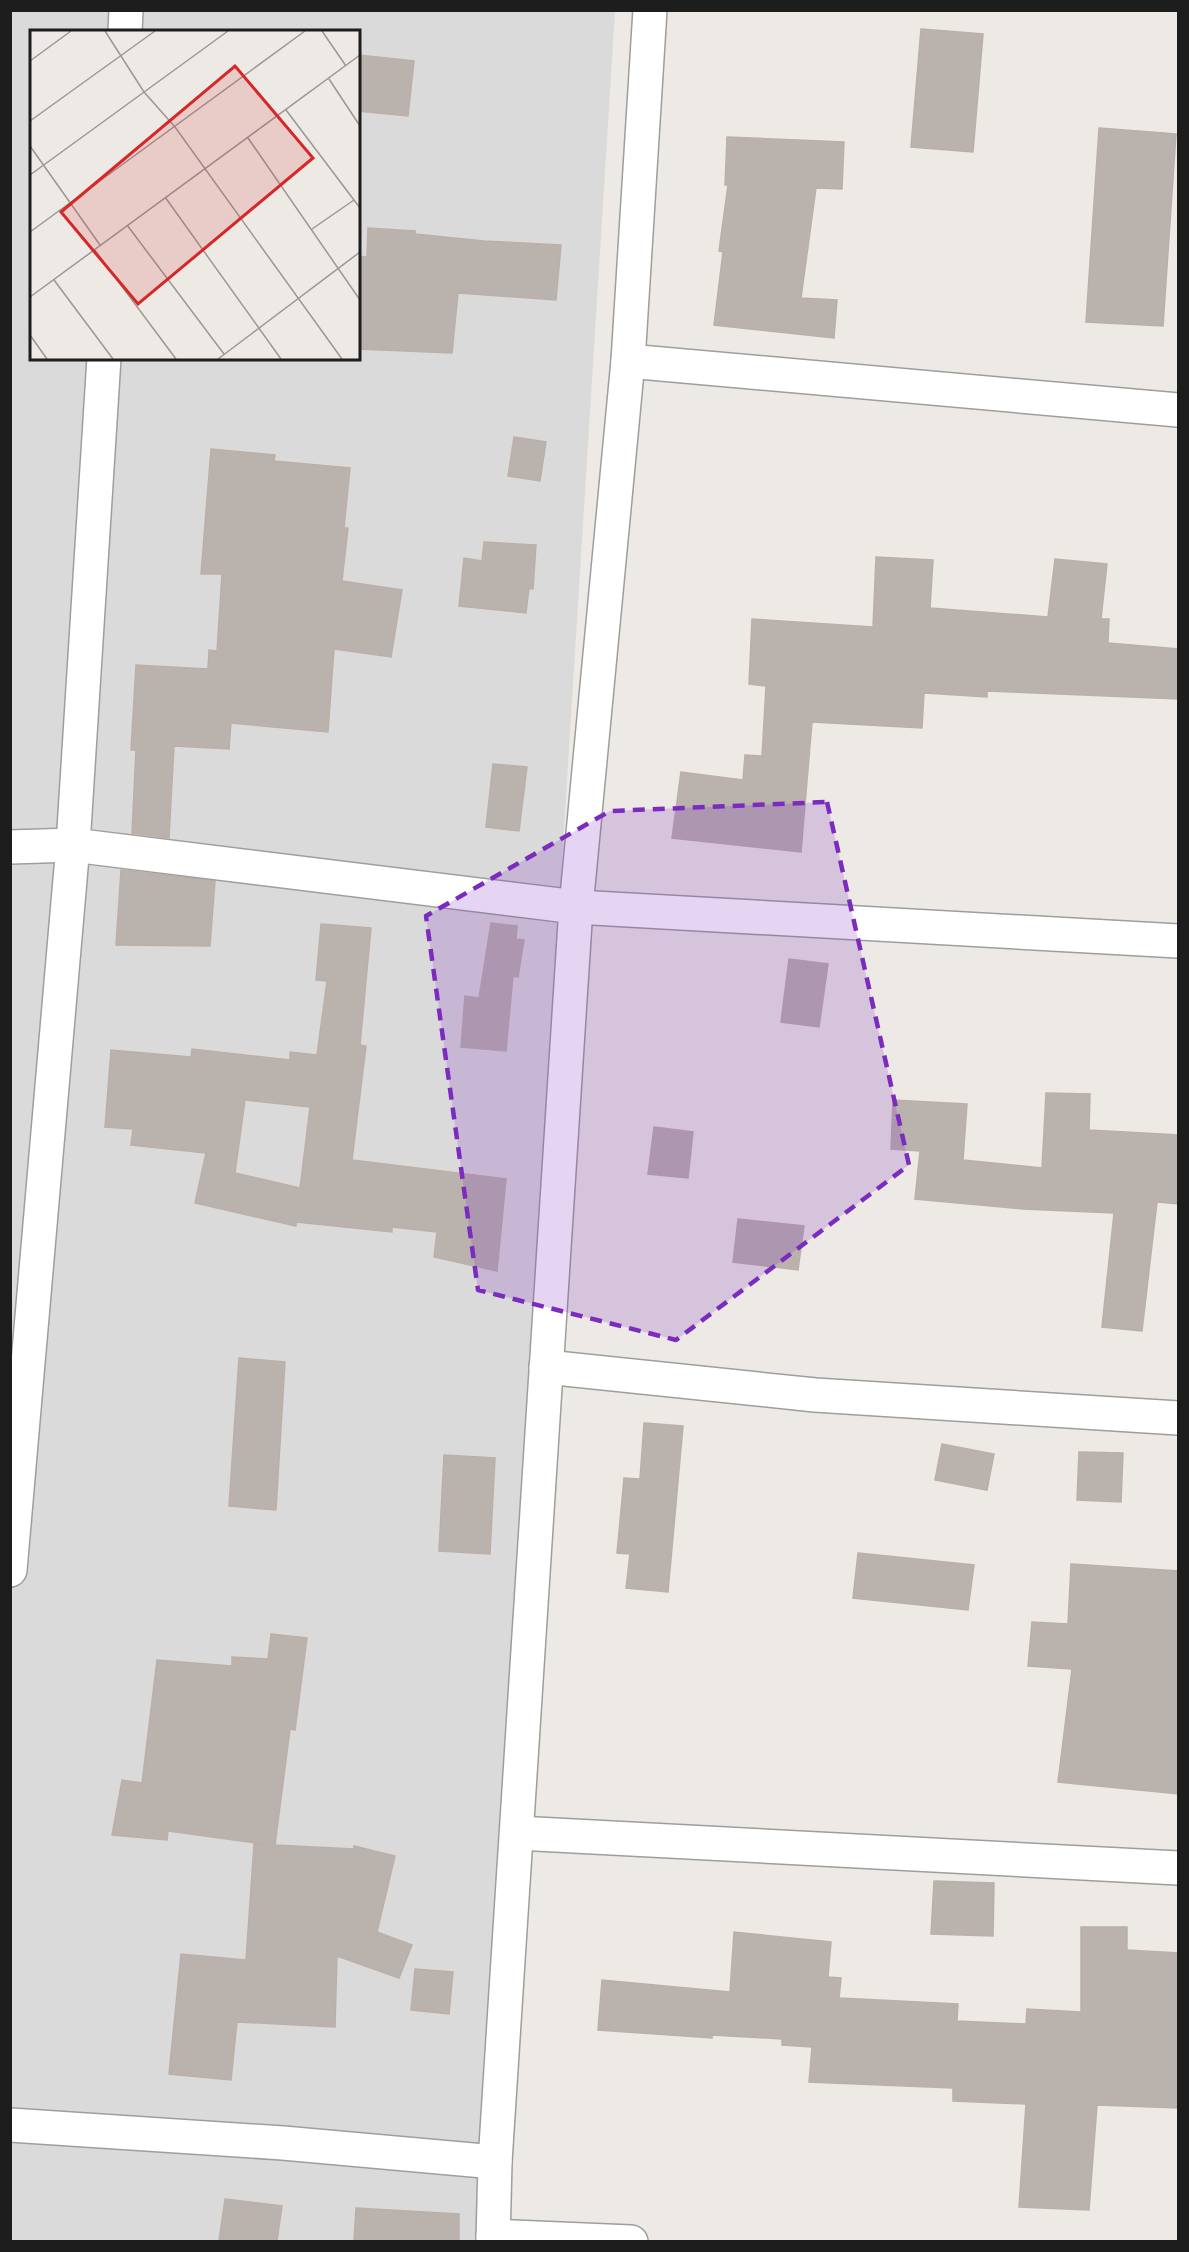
<svg xmlns="http://www.w3.org/2000/svg" width="1189" height="2252" viewBox="0 0 1189 2252" font-family="Arial,sans-serif">
	<style>
		.residential { fill: #dbdada; fill-rule: evenodd }
		.building { fill: #bab2ad; stroke: #bdafa8; stroke-width: 1.5; fill-rule: evenodd }
		.lines { fill: none; stroke-linecap: round; stroke-linejoin: round }
		.minor-casing { stroke: #9e9e9e; stroke-width: 36 }
		.minor { stroke: #fff; stroke-width: 33 }
		.marked { fill: #7b2cbf; fill-opacity: 0.2; stroke: #7b2cbf; stroke-width: 4.5; stroke-dasharray: 12 8; stroke-linejoin: round }
		.inset-road { fill: none; stroke: #9a9794; stroke-width: 1.5 }
		.view { fill: #d62828; fill-opacity: 0.15; stroke: #d62828; stroke-width: 3 }
		.inset-edge { fill: none; stroke: #1d1d1d; stroke-width: 3 }
	</style>
	<rect width="100%" height="100%" fill="#ede9e4"/>
	<path class="residential" d="M11,11H615L476,2241L11,2242ZM32,32H358V358H32Z"/>
	<g class="building">
		<polygon points="921,29 983,34 973,152 911,147"/>
		<polygon points="358,55 414,61 408,116 358,111"/>
		<polygon points="1099,128 1176,134 1163,326 1086,322"/>
		<polygon points="727,137 844,142 842,189 816,188 801,298 837,300 834,338 714,325 723,252 719,251 728,185 725,185"/>
		<polygon points="368,228 415,231 415,234 484,241 561,245 556,300 458,293 452,353 358,349 358,256 367,257"/>
		<polygon points="514,437 546,442 540,481 508,476"/>
		<polygon points="211,449 275,455 274,461 350,468 344,528 348,528 342,581 402,590 391,657 334,649 328,732 231,723 229,749 174,746 169,838 132,833 136,750 131,750 136,665 208,669 209,650 217,651 222,574 201,574"/>
		<polygon points="484,542 536,545 533,589 529,588 526,613 459,606 464,558 482,561"/>
		<polygon points="876,557 933,560 930,608 1048,617 1055,559 1107,564 1101,619 1109,619 1108,643 1179,649 1179,699 987,691 987,697 924,693 922,728 812,722 801,852 672,838 681,772 743,780 745,755 762,756 766,686 749,684 752,619 873,627"/>
		<polygon points="493,764 527,767 519,831 486,827"/>
		<polygon points="121,870 215,881 210,946 116,945"/>
		<polygon points="491,923 517,926 516,939 524,940 518,977 513,976 506,1051 461,1047 465,996 479,998"/>
		<path d="M321,924L371,928L360,1045L366,1046L352,1160L506,1179L497,1271L434,1257L437,1232L392,1227V1232L296,1222V1226L195,1203L206,1153L131,1145L133,1129L105,1127L111,1050L191,1057L192,1049L290,1060V1052L317,1055L327,981L316,980ZM245,1100L310,1107L300,1188L235,1173Z"/>
		<polygon points="789,959 828,964 819,1027 781,1022"/>
		<polygon points="1046,1093 1090,1094 1089,1130 1179,1135 1179,1204 1157,1202 1142,1331 1102,1327 1114,1213 1023,1209 915,1199 920,1151 891,1149 893,1100 967,1104 963,1160 1042,1168"/>
		<polygon points="654,1127 693,1132 688,1178 648,1174"/>
		<polygon points="738,1219 804,1226 798,1270 733,1262"/>
		<polygon points="239,1358 285,1362 276,1510 229,1506"/>
		<polygon points="644,1423 683,1426 668,1592 626,1588 630,1554 617,1553 624,1478 640,1479"/>
		<polygon points="942,1444 994,1454 987,1490 935,1480"/>
		<polygon points="1079,1452 1123,1453 1121,1502 1077,1500"/>
		<polygon points="444,1455 495,1458 490,1554 439,1551"/>
		<polygon points="858,1553 974,1565 968,1610 853,1598"/>
		<polygon points="1071,1564 1179,1571 1179,1794 1058,1782 1072,1669 1028,1666 1032,1622 1068,1624"/>
		<polygon points="271,1634 307,1638 295,1730 290,1729 275,1845 354,1849 354,1846 395,1856 377,1932 412,1945 399,1978 337,1956 335,2027 237,2022 231,2080 169,2074 181,1954 246,1960 254,1844 271,1845 168,1831 167,1840 112,1835 122,1780 142,1783 157,1660 232,1666 232,1657 268,1659"/>
		<polygon points="934,1881 994,1883 993,1936 931,1934"/>
		<polygon points="1081,1927 1127,1927 1127,1950 1179,1953 1179,2108 1097,2105 1089,2210 1019,2207 1026,2104 953,2101 953,2088 809,2082 812,2047 782,2045 782,2039 712,2035 712,2038 598,2030 602,1980 730,1992 734,1932 831,1942 828,1977 841,1978 839,1998 958,2004 957,2021 1026,2024 1027,2009 1081,2012"/>
		<polygon points="415,1969 453,1972 449,2014 411,2010"/>
		<polygon points="225,2199 282,2206 277,2241 219,2241"/>
		<polygon points="356,2208 459,2214 459,2241 354,2241"/>
	</g>
	<g class="lines">
		<g class="minor-casing">
			<g id="minor">
				<polyline points="125,32 126,10"/>
				<polyline points="628,361 1178,410"/>
				<polyline points="10,847 73,845 576,907 1178,941"/>
				<polyline points="546,1367 815,1395 1178,1418"/>
				<polyline points="10,1570 73,845 104,358"/>
				<polyline points="517,1833 1178,1868"/>
				<polyline points="10,2125 283,2143 495,2162"/>
				<polyline points="493,2236 631,2242"/>
				<polyline points="493,2242 495,2162 576,907 628,361 650,10"/>
			</g>
		</g>
		<use href="#minor" class="minor"/>
	</g>
	<path class="marked" d="M827,802L909,1165L676,1340L478,1290L426,916L610,811Z"/>
	<g transform="translate(30 30)">
		<rect width="330" height="330" fill="#ede9e4"/>
		<path class="inset-road" d="M75,1L114,62L145,97L312,329M292,1L316,36M0,31L41,1M299,49L330,96M256,80L330,178M0,91L125,1M218,108L330,270M0,116L70,215M0,145L198,1M135,167L251,329M97,195L194,324M282,199L324,170M0,202L275,1M64,219L146,329M24,250L83,329M0,267L330,25M0,305L17,329M188,329L330,222"/>
		<path class="view" d="M205,36L283,128L108,274L31,182Z"/>
		<rect width="330" height="330" class="inset-edge"/>
	</g>
	<rect width="1189" height="2252" fill="none" stroke="#1d1d1d" stroke-width="24"/>
</svg>
